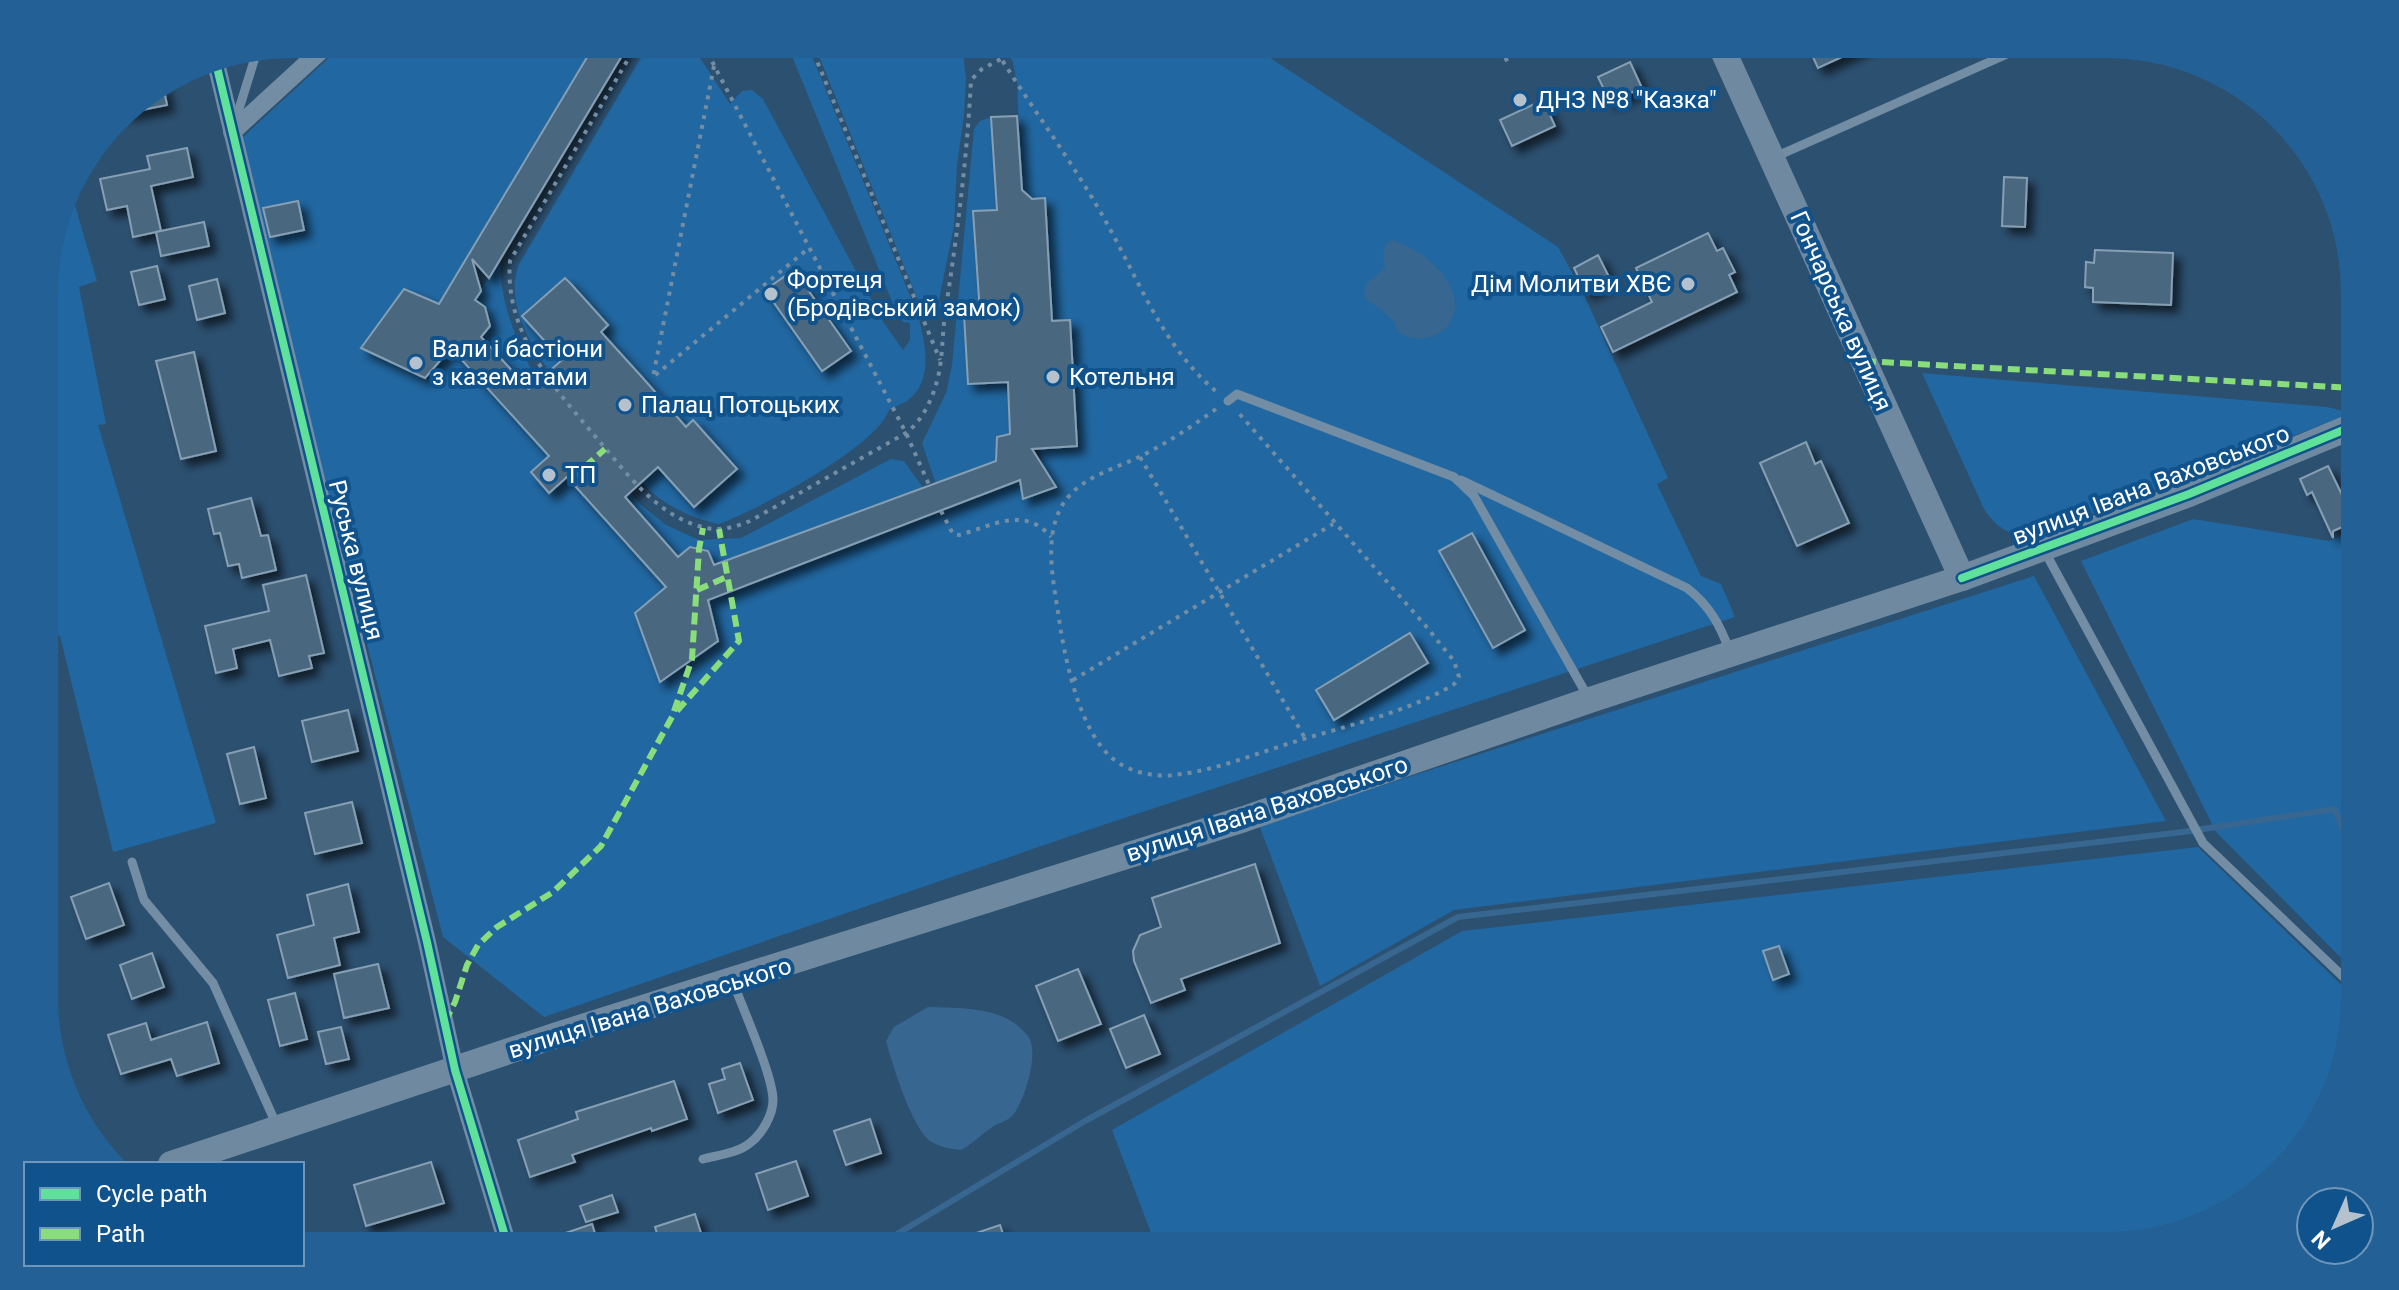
<svg xmlns="http://www.w3.org/2000/svg" width="2399" height="1290" viewBox="0 0 2399 1290" font-family="Roboto,sans-serif">
	<style>
		.green { fill: #2167a1; fill-rule: evenodd }
		.water { fill: #376790 }
		.lines { fill: none; stroke-linecap: round; stroke-linejoin: round }
		.stream { stroke: #376790; stroke-width: 6 }
		.building { fill: #496780; stroke: #879fb3; stroke-width: 2; filter: url(#shadow) }
		.path { stroke: #738da4; stroke-width: 4; stroke-dasharray: 4 6; stroke-linecap: butt }
		.lane { stroke: #738da4; stroke-width: 9 }
		.street { stroke: #738da4; stroke-width: 18 }
		.secondary { stroke: #6f8aa0; stroke-width: 26 }
		.quiet { stroke: #8add7b; stroke-width: 6; stroke-dasharray: 12 6; stroke-linecap: butt }
		.cycleway-casing { stroke: #10528c; stroke-width: 13 }
		.cycleway { stroke: #60e19b; stroke-width: 8 }
		.poi-dot { fill: #b5c2cd; stroke: #10528c; stroke-width: 3 }
		.labels { text-anchor: middle; dominant-baseline: central; stroke-width: 8; stroke-linejoin: round; paint-order: stroke }
		.poi-label { font-size: 24px; fill: #fff; stroke: #10528c; text-anchor: start }
		.street-label { font-size: 24px; fill: #fff; stroke: #10528c }
	</style>
	<defs>
		<filter id="shadow"><feDropShadow dx="7" dy="7" stdDeviation="4" flood-color="#0009"/></filter>
	</defs>
	<rect width="100%" height="100%" fill="#2c5070"/>
	<g class="green">
		<polygon points="344,44 595,44 439,304 404,289 451,348 666,587 635,613 660,682 718,641 708,600 1020,480 1024,499 1056,487 1043,467 1039,448 1077,446 1070,320 1052,321 1045,199 1022,199 1017,82 1013,63 1006,44 1249,44 1558,247 1583,293 1668,478 1657,484 1701,576 1721,584 1735,617 1100,826 544,1017 443,937 274,285 243,137"/>
		<path d="M649,44H691L730,104L742,91L752,90L763,99L884,323L903,350L910,340V323L903,322L898,316L787,44H807L918,315C925,343 935,380 907,401C901,405 895,406 889,410C877,447 757,510 719,524C697,520 670,508 653,493C635,477 620,456 604,438C570,397 496,323 519,264ZM565,278L608,325L601,332L686,427L693,421L694,507L658,467L552,369L562,360L523,316Z"/>
		<polygon points="814,44 962,44 966,79 964,115 957,165 954,226 939,300 942,307 934,315 927,314 921,308"/>
		<polygon points="991,117 997,210 974,211 978,285 1002,283 1003,311 964,314 968,384 1008,382 1010,434 997,437 996,461 936,484 922,443 946,393 952,365 974,129 980,121"/>
		<polygon points="69,185 97,281 79,287 106,424 98,425 216,823 113,852 60,636 45,632 45,276"/>
		<path d="M500,258C499,302 518,346 539,384L639,503L666,525L699,540L741,538L891,459L904,461L924,489L714,565L707,551L690,547L678,557L481,337L490,325L485,307L475,300Z"/>
		<path d="M1922,373L2327,407L2352,413L2036,536C2010,534 2002,533 1985,511Z"/>
		<polygon points="2193,519 2329,541 2354,530 2355,972 2216,832 2081,561"/>
		<polygon points="2034,576 2166,821 1454,910 1320,986 1259,825"/>
		<polygon points="2198,847 2355,998 2329,1108 2244,1204 2122,1245 1156,1246 1112,1130 1462,931"/>
	</g>
	<g class="water">
		<path d="M1392,240C1419,248 1456,276 1455,306C1454,335 1420,347 1398,332C1394,315 1378,309 1365,298V285L1385,267L1383,255L1386,244Z"/>
		<path d="M928,1007C956,1008 996,1007 1018,1026C1022,1029 1029,1036 1030,1040C1038,1057 1024,1103 1012,1116C1006,1122 997,1123 991,1128C980,1135 973,1144 961,1150C951,1149 939,1147 930,1141C911,1126 893,1066 886,1041L894,1027Z"/>
	</g>
	<g class="lines">
		<polyline class="stream" points="877,1246 1085,1121 1458,917 2183,832 2335,809 2355,861"/>
	</g>
	<g class="building">
		<polygon points="595,44 629,44 489,278 472,259 481,291 475,300 485,307 490,326 481,337 529,389 562,360 522,316 565,278 571,284 608,325 601,332 641,376 686,427 693,420 737,469 694,507 658,467 625,497 678,557 690,547 708,551 714,565 996,461 997,437 1010,434 1008,382 968,384 964,314 980,313 973,211 997,210 991,117 1017,116 1022,190 1032,199 1045,198 1052,321 1070,320 1077,446 1032,449 1056,487 1023,499 1020,480 708,600 718,641 660,682 635,613 666,587 567,477 549,493 531,472 549,456 451,348 425,378 361,348 404,289 439,304"/>
		<polygon points="1807,44 1870,44 1818,68"/>
		<polygon points="1630,62 1642,88 1610,102 1598,77"/>
		<polygon points="163,85 167,105 122,114 128,106"/>
		<polygon points="1543,100 1555,126 1512,146 1500,120"/>
		<polygon points="187,148 193,177 151,186 161,231 133,237 127,206 107,210 100,179 150,169 147,156"/>
		<polygon points="2004,177 2027,178 2025,227 2002,226"/>
		<polygon points="298,201 304,230 270,237 263,208"/>
		<polygon points="204,222 209,246 161,256 156,232"/>
		<polygon points="1708,233 1717,251 1723,248 1735,272 1729,275 1737,292 1613,352 1601,327 1652,302 1636,268"/>
		<polygon points="2095,250 2173,253 2171,305 2093,302 2093,288 2085,287 2086,262 2094,263"/>
		<polygon points="1598,255 1611,281 1586,293 1574,268"/>
		<polygon points="157,266 165,299 139,305 131,272"/>
		<polygon points="794,270 851,351 822,371 765,290"/>
		<polygon points="217,279 225,313 197,320 189,286"/>
		<polygon points="194,352 216,451 181,459 156,361"/>
		<polygon points="1806,442 1815,464 1821,461 1849,523 1797,546 1760,463"/>
		<polygon points="2328,466 2345,501 2354,497 2354,522 2333,531 2333,538 2312,492 2307,495 2300,479"/>
		<polygon points="251,498 261,536 268,535 276,570 242,578 239,564 228,566 220,533 214,534 208,509"/>
		<polygon points="1472,533 1525,630 1493,648 1439,551"/>
		<polygon points="306,575 324,653 309,656 312,668 279,676 270,640 233,649 237,668 216,673 205,626 269,611 263,585"/>
		<polygon points="1410,633 1428,663 1334,720 1316,690"/>
		<polygon points="348,710 358,751 312,762 302,721"/>
		<polygon points="254,747 266,798 240,804 227,754"/>
		<polygon points="352,802 362,843 315,854 305,813"/>
		<polygon points="1255,864 1280,943 1181,979 1185,990 1151,1003 1134,961 1133,951 1140,935 1161,927 1152,898"/>
		<polygon points="109,883 124,925 86,939 71,897"/>
		<polygon points="348,884 359,932 334,938 340,965 288,978 277,935 314,925 307,895"/>
		<polygon points="1779,946 1789,974 1773,980 1763,951"/>
		<polygon points="152,953 164,987 132,999 120,965"/>
		<polygon points="378,964 389,1008 344,1018 334,974"/>
		<polygon points="1078,969 1101,1024 1058,1041 1036,986"/>
		<polygon points="295,993 307,1039 280,1046 268,1000"/>
		<polygon points="1144,1015 1160,1054 1126,1068 1110,1029"/>
		<polygon points="207,1022 219,1063 177,1076 171,1059 121,1074 108,1035 146,1023 151,1040"/>
		<polygon points="341,1027 349,1059 326,1064 318,1032"/>
		<polygon points="740,1063 753,1100 718,1113 709,1084 725,1079 722,1069"/>
		<polygon points="674,1081 687,1119 652,1131 651,1128 572,1155 575,1162 530,1177 518,1140 578,1119 576,1112"/>
		<polygon points="870,1119 881,1153 846,1165 834,1131"/>
		<polygon points="796,1161 808,1196 768,1210 756,1174"/>
		<polygon points="431,1162 444,1203 366,1226 354,1185"/>
		<polygon points="612,1195 618,1212 586,1222 580,1206"/>
		<polygon points="695,1214 705,1246 661,1246 655,1227"/>
		<polygon points="592,1224 599,1246 536,1246 536,1243"/>
		<polygon points="1000,1225 1007,1246 948,1246 947,1243"/>
	</g>
	<g class="lines">
		<g class="path">
			<path d="M637,44L510,261C504,334 556,390 600,442C629,476 657,515 702,527C719,532 735,527 750,521L906,433C922,421 932,400 937,381C943,359 942,336 945,314C957,236 967,159 971,80L982,69L1001,59"/>
			<polyline points="703,44 906,433 930,487"/>
			<polyline points="810,44 940,360"/>
			<path d="M992,44C1028,103 1071,159 1105,220C1139,280 1163,348 1218,393"/>
			<polyline points="1496,44 1503,61 1540,44"/>
			<polyline points="714,66 653,377 809,248"/>
			<path d="M1216,409C1191,427 1166,444 1139,457C1116,468 1087,476 1070,495C1042,525 1052,575 1058,612C1064,655 1079,735 1116,761C1132,773 1155,777 1174,775C1215,771 1257,753 1297,741C1346,726 1400,714 1446,689C1453,686 1456,683 1459,677L1454,661L1425,625L1236,410"/>
			<polyline points="1140,457 1305,738"/>
			<path d="M941,511L953,534L959,535C992,526 1024,505 1051,537"/>
			<polyline points="1073,680 1333,524"/>
		</g>
		<g class="lane">
			<polyline points="234,125 257,51"/>
			<polyline points="1775,157 2005,55 2000,44"/>
			<polyline points="1228,401 1237,394 1454,477 1474,496 1588,697"/>
			<path d="M1461,480L1687,588C1710,606 1720,625 1730,652"/>
			<polyline points="2044,550 2203,843 2355,988"/>
			<polyline points="132,862 144,900 213,983 277,1126"/>
			<path d="M703,1159C718,1155 738,1153 750,1143C762,1134 773,1115 773,1100C773,1076 743,1009 733,982"/>
		</g>
		<g class="street">
			<polyline points="215,59 427,942 455,1070 508,1246"/>
			<polyline points="232,132 328,44"/>
		</g>
		<g class="secondary">
			<polyline points="1720,44 1962,578"/>
			<polyline points="171,1164 557,1035 1244,819 1590,700 1962,578 2189,494 2353,426"/>
		</g>
		<g class="quiet">
			<polyline points="1864,361 2353,388"/>
			<polyline points="571,479 605,449"/>
			<polyline points="697,590 729,576"/>
			<polyline points="677,711 739,641 719,529"/>
			<polyline points="445,1022 455,1002 467,965 478,945 497,927 553,892 601,846 672,717 692,659 699,549 703,528"/>
		</g>
		<g class="cycleway-casing">
			<g id="cycleway">
				<polyline points="215,59 427,942 455,1070 508,1246"/>
				<polyline points="1962,578 2189,494 2353,426"/>
			</g>
		</g>
		<use href="#cycleway" class="cycleway"/>
	</g>
	<g class="poi-dot">
		<circle cx="1520" cy="100" r="8"/>
		<circle cx="1688" cy="284" r="8"/>
		<circle cx="771" cy="294" r="8"/>
		<circle cx="416" cy="363" r="8"/>
		<circle cx="1053" cy="377" r="8"/>
		<circle cx="625" cy="405" r="8"/>
		<circle cx="549" cy="475" r="8"/>
	</g>
	<g class="labels">
		<g class="poi-label">
			<text x="1536" y="100">ДНЗ №8 "Казка"</text>
			<text x="787" y="280">Фортеця<tspan x="787" dy="28">(Бродівський замок)</tspan></text>
			<text x="1672" y="284" text-anchor="end">Дім Молитви ХВЄ</text>
			<text x="432" y="349">Вали і бастіони<tspan x="432" dy="28">з казематами</tspan></text>
			<text x="1069" y="377">Котельня</text>
			<text x="641" y="405">Палац Потоцьких</text>
			<text x="565" y="475">ТП</text>
		</g>
		<g class="street-label">
			<text transform="translate(1841 311) rotate(66)">Гончарська вулиця</text>
			<text transform="translate(2151 485) rotate(-21)">вулиця Івана Ваховського</text>
			<text transform="translate(356 560) rotate(76)">Руська вулиця</text>
			<text transform="translate(1267 809) rotate(-18)">вулиця Івана Ваховського</text>
			<text transform="translate(650 1008) rotate(-17)">вулиця Івана Ваховського</text>
		</g>
	</g>
	<path d="M0 0H2399V1290H0ZM293 58H2106A235 235 0 0 1 2341 293V997A235 235 0 0 1 2106 1232H293A235 235 0 0 1 58 997V293A235 235 0 0 1 293 58Z" fill="#236095" fill-rule="evenodd"/>
	<rect x="24" y="1162" width="280" height="104" fill="#10528c" stroke="#7097ba" stroke-width="2"/>
	<rect x="40" y="1188" width="40" height="12" fill="#60e19b" stroke="#7097ba" stroke-width="2"/>
	<text x="96" y="1202" font-size="24" fill="#ffffff">Cycle path</text>
	<rect x="40" y="1228" width="40" height="12" fill="#8add7b" stroke="#7097ba" stroke-width="2"/>
	<text x="96" y="1242" font-size="24" fill="#ffffff">Path</text>
	<g transform="translate(2335 1226) rotate(225)"><circle r="38" fill="#10528c" stroke="#7097ba" stroke-width="2"/>
	<path d="M0-6L14 30L0 20L-14 30Z" fill="#b5c2cd"/>
	<text y="-12" font-size="22" font-weight="bold" text-anchor="middle" fill="#ffffff">N</text>
	</g>
</svg>
